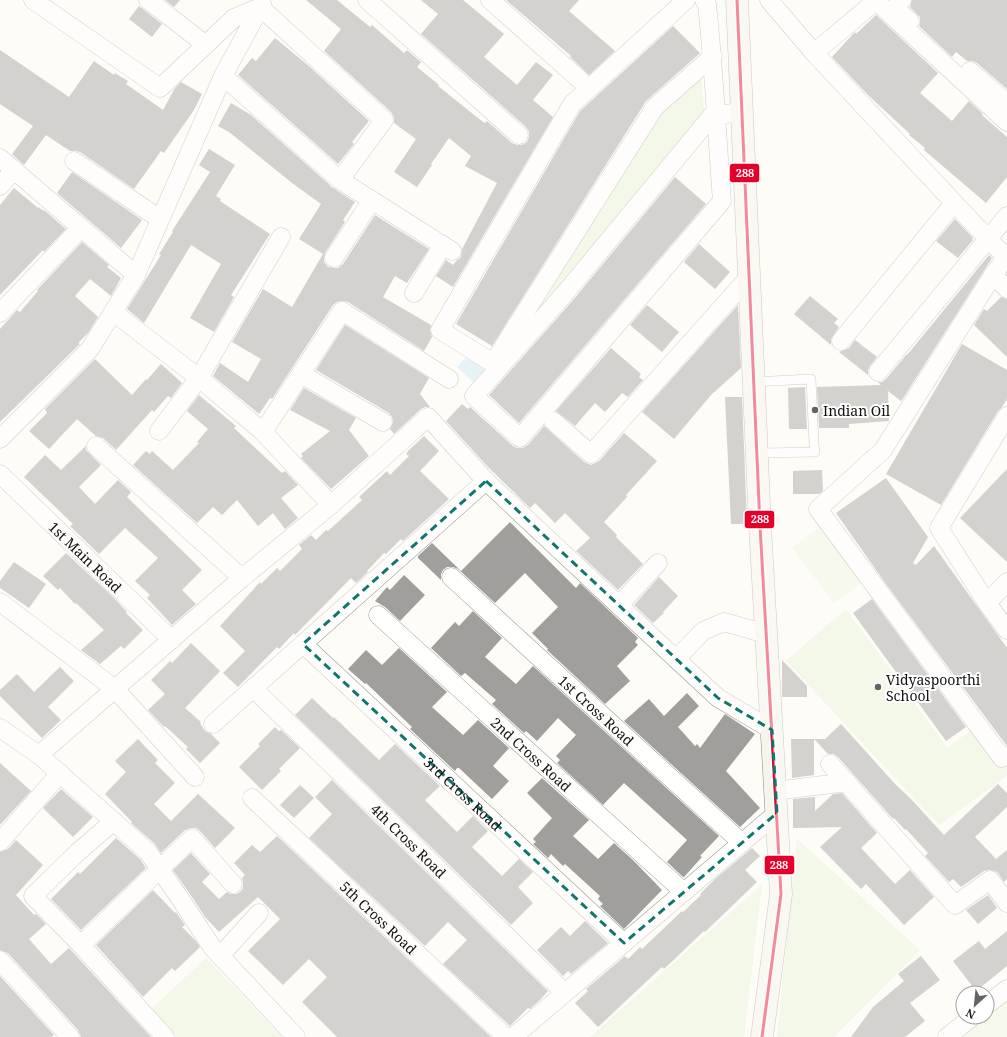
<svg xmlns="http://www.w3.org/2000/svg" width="1007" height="1037" viewBox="0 0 1007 1037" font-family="'Noto Serif',serif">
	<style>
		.green { fill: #e7f3d7 }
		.pitch { fill: #f0f6e1 }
		.water { fill: #cde8f7 }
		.building { fill: #a19f9c }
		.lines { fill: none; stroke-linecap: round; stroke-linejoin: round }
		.lane-casing { stroke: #979795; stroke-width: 10 }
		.street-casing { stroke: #979795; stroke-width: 19 }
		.secondary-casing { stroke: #8e8d8b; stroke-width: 23 }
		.lane { stroke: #fffffe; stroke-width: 9 }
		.street { stroke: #fffffe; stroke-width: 18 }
		.secondary { stroke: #f6f4eb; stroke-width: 22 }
		.bus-1-casing { stroke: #fff; stroke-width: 6 }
		.bus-1 { stroke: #e4002b; stroke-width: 3 }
		.marked { fill: none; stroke: #0f766e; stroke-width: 3; stroke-dasharray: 8 5; stroke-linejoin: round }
		.poi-dot { fill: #646362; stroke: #fff; stroke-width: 1.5 }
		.labels { text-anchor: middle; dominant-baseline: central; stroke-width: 4; stroke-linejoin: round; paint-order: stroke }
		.poi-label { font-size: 14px; fill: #111; stroke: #fff; text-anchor: start }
		.street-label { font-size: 14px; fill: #111; stroke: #fff }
		.line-badge { stroke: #fff; stroke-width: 1.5 }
		.badge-label { font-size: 11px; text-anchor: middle; font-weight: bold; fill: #fff }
	</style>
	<rect width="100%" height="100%" fill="#fdfcf7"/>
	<g class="green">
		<polygon points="701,76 705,120 494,365 658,110"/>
		<polygon points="846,609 947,748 975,727 1007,770 1007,776 939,825 786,661"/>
		<polygon points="797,839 920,950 834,1037 777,1037"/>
		<polygon points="762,884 744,1037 590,1037 740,904"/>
		<polygon points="206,958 282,1037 176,1037 150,1010"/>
	</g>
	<g class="pitch">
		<polygon points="822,525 864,581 834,603 792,548"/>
		<polygon points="1007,997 1007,1037 957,1037 982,1017 987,1017 987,1013"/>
	</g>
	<polygon class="water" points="469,354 490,372 477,386 457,367"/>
	<g class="building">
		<polygon points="165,0 180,0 174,7"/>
		<polygon points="306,0 337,0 370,27 372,25 404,53 407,50 421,62 417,67 439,85 438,86 483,122 485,123 487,121 512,143 517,145 522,145 527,142 529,137 529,132 526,127 421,34 438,14 421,0 463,0 504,34 484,57 517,85 536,62 553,75 533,100 553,117 453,287 436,276 446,260 453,265 456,261 461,257 462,249 497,183 465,166 471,156 449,138 431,164 432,165 417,187 394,172 416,139 394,123 394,117 391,112 324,51 341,29"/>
		<polygon points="506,0 579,0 569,11 615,51 589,75 570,57 571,56"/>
		<polygon points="912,0 1007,0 1007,89 977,63 972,61 967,61 956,52 952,57 919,26 920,23 920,17 910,7"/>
		<polygon points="139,6 162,24 152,37 129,19"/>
		<polygon points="876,15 938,73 920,93 952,121 969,101 983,114 982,115 1007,137 1007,177 986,203 924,150 925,148 909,135 910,134 869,96 832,57 853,34 855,32 856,34"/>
		<polygon points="673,26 700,53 646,101 492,346 456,324 580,111"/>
		<polygon points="275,38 310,67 369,121 352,142 354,144 338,164 238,75 252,58 256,61"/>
		<polygon points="0,50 69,97 94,61 114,75 115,73 128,81 126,84 163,110 175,88 181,82 202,94 194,110 164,153 161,151 134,189 80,152 75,151 70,151 46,135 24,165 12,154 33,126 0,104"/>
		<polygon points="231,103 251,115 330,185 330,186 355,202 343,220 345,222 325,253 324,258 324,262 328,267 334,268 338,268 343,264 375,215 429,249 407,283 395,276 383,297 431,325 430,330 432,337 424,351 348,302 342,301 337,302 333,305 272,399 270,398 259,414 213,376 220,363 248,382 261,359 232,342 263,289 292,307 323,254 299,239 321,204 292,183 229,132 218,126"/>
		<polygon points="209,149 235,165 216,196 221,199 220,201 270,234 231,295 234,297 214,332 190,318 221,264 191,245 144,323 127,309 161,255 159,254 173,232 172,231 210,172 199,165"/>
		<polygon points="72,172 142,220 121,248 57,193"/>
		<polygon points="675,177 706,204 519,423 489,395 574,299"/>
		<polygon points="14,188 38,208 38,207 44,211 44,210 66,229 44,252 43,250 0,295 0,205"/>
		<polygon points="955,219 973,238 972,239 973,240 958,258 936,241"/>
		<polygon points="82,242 109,265 107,267 121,278 111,296 90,279 75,296 98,317 88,333 78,343 80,344 0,422 0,329 17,310 20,312 38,291 37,290"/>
		<polygon points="699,244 730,272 715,289 684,262"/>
		<polygon points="989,255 992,258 902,400 901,401 888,391 889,421 849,424 849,428 819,428 817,387 881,385 878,382 882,382 886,379 906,355 907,355"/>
		<polygon points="810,296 838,319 834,323 839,327 831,339 831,345 794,314"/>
		<polygon points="1001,297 1007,299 1007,357 974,325 984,309 987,311"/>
		<polygon points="647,305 679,332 662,352 630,325"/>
		<polygon points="738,305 741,368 711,395 674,439 642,412"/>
		<polygon points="345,325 429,378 420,394 430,407 425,407 421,409 394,434 390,429 393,422 392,417 389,413 316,370"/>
		<polygon points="855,340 877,357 870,366 868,370 868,375 839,352 849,348"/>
		<polygon points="962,344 1007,370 1007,399 1002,407 998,411 941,505 886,474"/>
		<polygon points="611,348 641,374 639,377 643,380 628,397 622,393 605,412 595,403 575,426 556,411"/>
		<polygon points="95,359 132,395 146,379 147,380 161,364 182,383 171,398 168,396 154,412 152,410 116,450 103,438 96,436 77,419 49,449 29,431 47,413 45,409"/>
		<polygon points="805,387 807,429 789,429 788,388"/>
		<polygon points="304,388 356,418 349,430 369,456 331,489 301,458 303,456 301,454 330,431 290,410"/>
		<polygon points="199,395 236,426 234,428 282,473 285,471 298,485 281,498 298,518 285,529 273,513 258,526 237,500 222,515 213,507 197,523 133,465 146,451 150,454 152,451 173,470 199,443 197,442 208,429 187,411"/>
		<polygon points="725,397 742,397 747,524 731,524"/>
		<polygon points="462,404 468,409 470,407 513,446 517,448 523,448 528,445 544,426 584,462 591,465 599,461 624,433 657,461 626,495 627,497 604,522 617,535 616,537 643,564 618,590 576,551 590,538 565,513 555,523 535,503 530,508 487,466 446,421"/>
		<polygon points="424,436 439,451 420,471 449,499 403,541 401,539 386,554 384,553 367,571 368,572 356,583 351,578 295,635 294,633 279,649 277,647 238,687 223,673 245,651 220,626 260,582 261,584 277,568 280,571 302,549 299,545 311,535 316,540 326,530 328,531 362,500 359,497 387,471 390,475 409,456 406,454 408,451"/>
		<polygon points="86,446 86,450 101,465 79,487 95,504 118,480 131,492 127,497 202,570 182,590 196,604 172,625 147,598 150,595 135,581 158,558 125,528 99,554 70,526 73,524 24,477 45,455 61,470"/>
		<polygon points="1007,469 1007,562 960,518"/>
		<polygon points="822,470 823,491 819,494 793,494 793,471"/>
		<polygon points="886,478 928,537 913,563 916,565 934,546 1007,648 1007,746 886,584 836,513"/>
		<polygon points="510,522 576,588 580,583 638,638 635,642 638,645 617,666 630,681 605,704 547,650 548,649 532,633 558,607 525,573 495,603 458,569 453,567 447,567 443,570 441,574 441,580 418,558 418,556 432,543 461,571"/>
		<polygon points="66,553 113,597 127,612 126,613 143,630 124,649 121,646 100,664 81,650 104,630 76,603 75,604 60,588 58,590 43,576"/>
		<polygon points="14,562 46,584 29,608 0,588 0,581"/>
		<polygon points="404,575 425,595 400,621 385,607 375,601 387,587 390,590"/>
		<polygon points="659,577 678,596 663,612 664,613 653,623 634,605"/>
		<polygon points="872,599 966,727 946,741 853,613"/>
		<polygon points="473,611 502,638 485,657 516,684 533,666 719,836 700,856 702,857 684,877 683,877 667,862 687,840 624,783 603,805 557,763 560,760 556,756 576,735 558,718 537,741 526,731 524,733 492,704 496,700 465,673 461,676 431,648 455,622 459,626"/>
		<polygon points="191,643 220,671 185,708 201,722 200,723 205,731 211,734 220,743 200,763 186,749 188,747 165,726 164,727 148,710 165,694 151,680 170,661 172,663"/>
		<polygon points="399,648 447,692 432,707 463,735 478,720 509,748 493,766 509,781 492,799 459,768 457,768 455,771 410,729 412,727 366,683 365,684 348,669 366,650 382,665"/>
		<polygon points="782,660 807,686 807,697 782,697"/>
		<polygon points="60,667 74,681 48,707 61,720 42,738 0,696 0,690 17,674 34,692"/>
		<polygon points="687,693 699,706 678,727 695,746 697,744 700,748 725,714 755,734 726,771 760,808 740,827 624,721 649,699 664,716"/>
		<polygon points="312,698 333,718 334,717 379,760 395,744 440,786 425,800 457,832 473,816 488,831 472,847 502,876 519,859 533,872 518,887 533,903 511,925 295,715"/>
		<polygon points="841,724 896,785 911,799 944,835 998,784 1007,793 1007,807 975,837 996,859 1007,850 1007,879 1004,882 998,873 995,871 989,870 984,871 961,887 953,879 949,882 925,856 928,853 906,829 905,830 894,818 893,819 838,757 833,754 828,754 814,739 825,739"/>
		<polygon points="275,727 279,731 281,730 300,748 279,769 281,771 262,790 239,767 260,746 258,744"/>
		<polygon points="138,739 158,760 155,763 175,783 154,804 171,821 198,794 235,828 215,848 200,831 196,828 190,828 185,830 161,853 155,844 131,823 132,822 105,794 126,772 115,761"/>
		<polygon points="791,739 814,739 814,775 792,778"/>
		<polygon points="0,763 31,791 0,825"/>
		<polygon points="542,778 589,820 573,836 598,859 614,843 634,861 662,890 624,929 600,906 603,904 598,899 600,896 565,864 563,866 551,854 548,858 533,844 536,842 533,839 552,818 527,793"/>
		<polygon points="332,780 548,991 540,1000 530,1009 528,1008 510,1026 443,964 467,940 448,922 425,946 309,838 332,814 315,797"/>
		<polygon points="300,785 314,798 294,818 280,805"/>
		<polygon points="61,789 93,817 73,837 43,808"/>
		<polygon points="842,793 877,833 861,848 895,884 910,870 934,897 904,925 866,884 861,889 820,847 842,827 793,828 793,799 815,797 815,811 833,794"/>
		<polygon points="277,836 491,1037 337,1037 302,1002 327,977 309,959 283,985 248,951 280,919 258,897 219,932 205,917 192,897 173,870 191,853 210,874 202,882 219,899 227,892 230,894 236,894 240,892 243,888 243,882 242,878 245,875 234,863 252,845 260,852"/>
		<polygon points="116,838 140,859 146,868 81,930 51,899 78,872 80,874"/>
		<polygon points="16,840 43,865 16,895 34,915 36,914 46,924 29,939 51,964 69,948 151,1037 81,1037 78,1030 8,953 0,950 0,852 8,849"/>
		<polygon points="752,848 760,856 745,870 757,882 705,932 704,931 664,969 662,967 598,1027 575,1003 588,991 586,989 625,956 628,959 640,947 642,949 682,911 683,912 701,895 700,894 715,879"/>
		<polygon points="153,890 175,913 176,912 185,925 182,927 196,941 200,947 175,971 172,968 143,997 96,945"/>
		<polygon points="988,895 997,908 978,924 966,910"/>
		<polygon points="585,921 608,943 571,974 568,971 563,976 537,950 561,927 570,936"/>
		<polygon points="1007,931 1007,966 976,991 953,961 979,941 985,949"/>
		<polygon points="921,956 940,980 910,1003 925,1021 905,1037 851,1037 873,1007 904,981 898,974"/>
		<polygon points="0,976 54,1035 51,1037 0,1037"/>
	</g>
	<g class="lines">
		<g class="lane-casing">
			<polyline id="lane" points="754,382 811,379 814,445 815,452 757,453"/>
		</g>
		<g class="street-casing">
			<g id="street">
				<polyline points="33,0 160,88 234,18 260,7 384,120 340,180"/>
				<polyline points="148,0 206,45"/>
				<polyline points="367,0 519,135"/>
				<polyline points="490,0 580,80"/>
				<polyline points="686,0 572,104 440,330 493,363 655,107 713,56"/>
				<path d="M704,0L707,4C714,70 717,136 722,201L520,438L474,396L566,292L715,112L725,114L742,112"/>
				<polyline points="769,0 814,53 988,239 1007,258"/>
				<polyline points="902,0 899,2 896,9 910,21"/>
				<polyline points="876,1 1007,122"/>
				<polyline points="814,53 877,0"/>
				<polyline points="970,71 1007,103"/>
				<polyline points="223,76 340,180 452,251"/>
				<polyline points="0,158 136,275"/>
				<polyline points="74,161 160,219"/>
				<polyline points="0,186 14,170"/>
				<polyline points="1006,257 993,275 883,450 818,509 1002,758 1007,756"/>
				<polyline points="334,258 372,200"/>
				<polyline points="993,275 1007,289"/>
				<polyline points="414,293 443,245"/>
				<polyline points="113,312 199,378 263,432 331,505"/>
				<polyline points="0,313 81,228"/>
				<polyline points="841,341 954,203"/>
				<polyline points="878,372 1007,216"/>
				<polyline points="301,374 383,422"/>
				<polyline points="1007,416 939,528 987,603 1007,630"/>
				<polyline points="553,421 591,454 749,277"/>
				<polyline points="159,431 199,378 281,237"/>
				<polyline points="263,432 342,311 449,379"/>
				<polyline points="0,439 90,349 136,275 223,76 262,4"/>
				<polyline points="96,446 242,578"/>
				<path id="s1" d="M0,474L172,640"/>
				<path id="s2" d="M451,577L742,843"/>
				<polyline points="0,602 115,689 195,777"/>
				<polyline points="987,603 1007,582"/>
				<polyline points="619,605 658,563"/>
				<path id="s3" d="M378,615L684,892"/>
				<path id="s4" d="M303,644L624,943"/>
				<polyline points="676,659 718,698 772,730"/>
				<path id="s5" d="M253,688L565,993"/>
				<polyline points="213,724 486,481"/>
				<polyline points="0,728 39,755 148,852 181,900 212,947 296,1037"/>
				<polyline points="39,755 242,578 331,505 428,417 486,481 676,659 703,631 724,622 766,634"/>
				<polyline points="830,764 955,905 990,880 1007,903"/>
				<polyline points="775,791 847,782"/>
				<path id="s6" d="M252,798L506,1037"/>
				<polyline points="0,842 60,773"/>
				<polyline points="81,945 33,896 78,852 114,821"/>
				<polyline points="220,956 259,913"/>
				<polyline points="0,960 70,1037"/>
				<polyline points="987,1005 1007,989"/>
				<polyline points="165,1037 81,945 192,838 233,884"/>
				<polyline points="513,1037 777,813"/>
				<polyline points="947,1037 972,1017"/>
			</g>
		</g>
		<g class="secondary-casing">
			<polyline id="secondary" points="737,0 760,526 781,894 762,1037"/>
		</g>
		<use href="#lane" class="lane"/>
		<use href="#street" class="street"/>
		<use href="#secondary" class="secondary"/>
		<g class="bus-1-casing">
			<polyline id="bus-1" points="737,0 760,526 781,894 762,1037"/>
		</g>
		<use href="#bus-1" class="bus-1"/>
	</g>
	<path d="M0 0H1007V1037H0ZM486,481L718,698L772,730L777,813L624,943L303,644Z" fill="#fdfcf7" fill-opacity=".55" fill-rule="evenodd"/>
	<path class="marked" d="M486,481L718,698L772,730L777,813L624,943L303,644Z"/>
	<g class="poi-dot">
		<circle cx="815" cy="410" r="4"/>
		<circle cx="878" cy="687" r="4"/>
	</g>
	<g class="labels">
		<g class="poi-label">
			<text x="823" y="410">Indian Oil</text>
			<text x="886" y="679">Vidyaspoorthi<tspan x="886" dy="16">School</tspan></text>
		</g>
		<g class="street-label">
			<text stroke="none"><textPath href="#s1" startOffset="119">1st Main Road</textPath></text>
			<text stroke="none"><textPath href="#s2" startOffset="197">1st Cross Road</textPath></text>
			<text stroke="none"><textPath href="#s3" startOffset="207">2nd Cross Road</textPath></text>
			<text stroke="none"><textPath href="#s4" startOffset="219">3rd Cross Road</textPath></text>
			<text stroke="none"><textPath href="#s5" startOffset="218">4th Cross Road</textPath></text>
			<text stroke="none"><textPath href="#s6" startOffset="174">5th Cross Road</textPath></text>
		</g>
	</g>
	<g class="line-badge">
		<rect x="729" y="163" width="31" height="20" rx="4" fill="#e4002b"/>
		<rect x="744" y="510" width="31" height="19" rx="4" fill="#e4002b"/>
		<rect x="764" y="855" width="31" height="20" rx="4" fill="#e4002b"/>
	</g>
	<g class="badge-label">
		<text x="745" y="177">288</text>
		<text x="760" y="523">288</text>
		<text x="779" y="869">288</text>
	</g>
	<g transform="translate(975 1005) rotate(207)"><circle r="19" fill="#ffffff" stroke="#a0a0a0"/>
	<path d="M0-3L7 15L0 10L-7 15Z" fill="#646362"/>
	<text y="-6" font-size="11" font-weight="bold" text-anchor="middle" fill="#111111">N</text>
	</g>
</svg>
